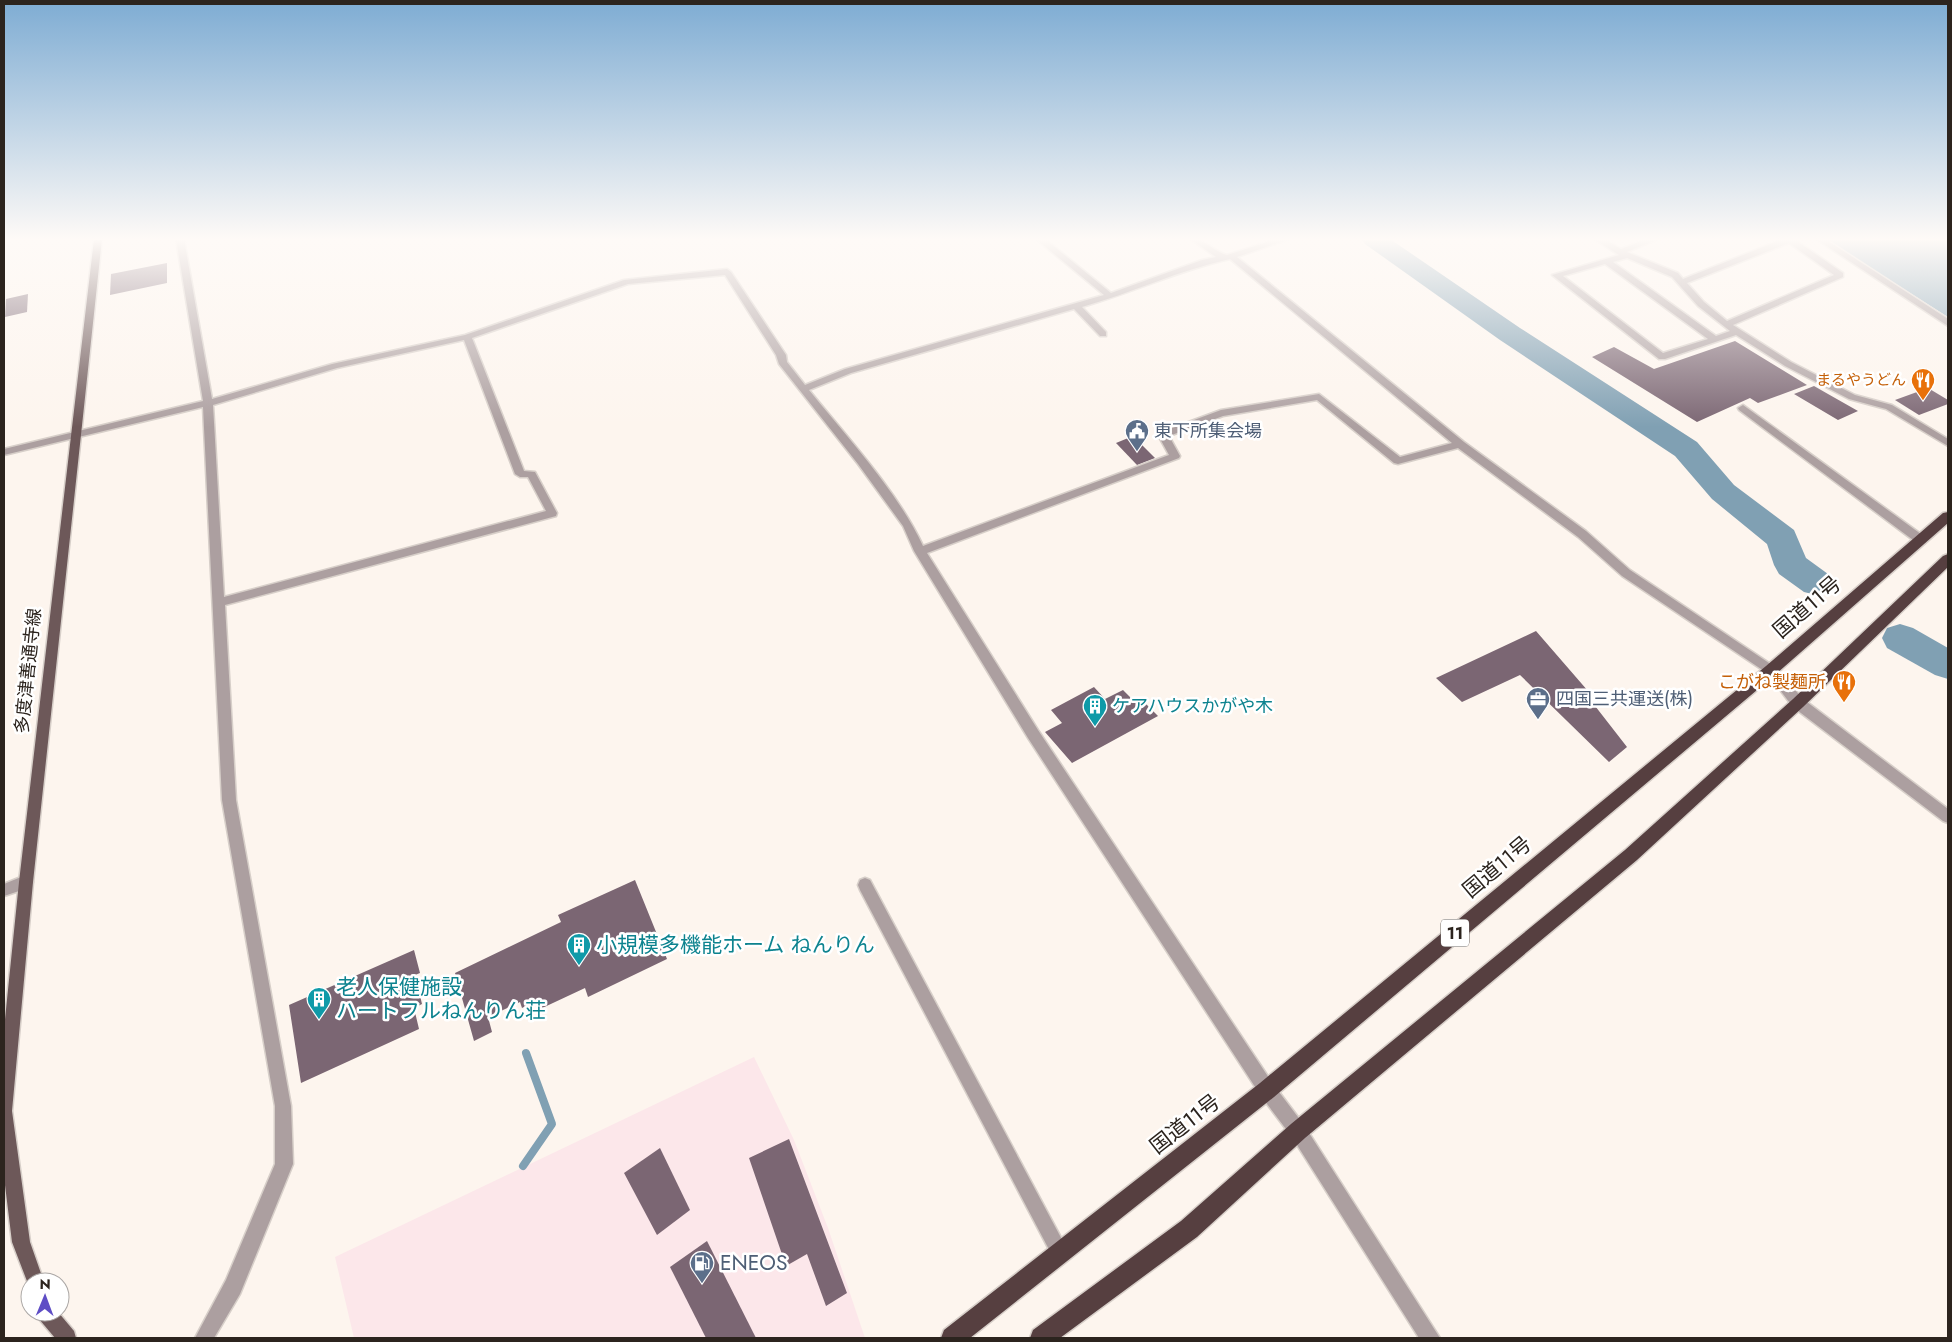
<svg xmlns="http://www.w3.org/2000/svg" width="1952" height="1342" viewBox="0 0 1952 1342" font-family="Jost,'Noto Sans JP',sans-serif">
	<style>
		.commercial { fill: #fce7ea }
		.water { fill: #80a0b3 }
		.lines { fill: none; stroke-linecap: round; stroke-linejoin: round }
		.stream { stroke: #80a0b3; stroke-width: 8 }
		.river { fill: #80a0b3; fill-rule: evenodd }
		.building { fill: #7b6673 }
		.minor-casing { stroke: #d7cfc9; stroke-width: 3 }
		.major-casing { stroke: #d7cfc9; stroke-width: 3 }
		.highway-casing { stroke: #d7cfc9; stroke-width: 3 }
		.minor { fill: #ac9fa0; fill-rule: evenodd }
		.major { fill: #6d5859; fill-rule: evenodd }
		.highway { fill: #563f40; fill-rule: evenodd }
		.labels { text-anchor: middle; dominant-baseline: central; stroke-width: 5; stroke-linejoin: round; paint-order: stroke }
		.far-food-label { font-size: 15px; fill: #c56008; stroke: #fff; text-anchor: end }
		.shield { fill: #fff; stroke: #6b6662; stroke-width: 1 }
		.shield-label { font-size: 16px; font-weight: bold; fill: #2c241e }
		.service-label { font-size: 18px; fill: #4e5e75; stroke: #fff; text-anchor: start }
		.street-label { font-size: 18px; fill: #2c241e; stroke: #fff }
		.food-label { font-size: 18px; fill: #c56008; stroke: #fff; text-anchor: end }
		.culture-label { font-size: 18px; fill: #0d838f; stroke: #fff; text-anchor: start }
		.near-street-label { font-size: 21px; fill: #2c241e; stroke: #fff }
		.near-culture-label { font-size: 21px; fill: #0d838f; stroke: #fff; text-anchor: start }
		.near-service-label { font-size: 21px; fill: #4e5e75; stroke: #fff; text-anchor: start }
	</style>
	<rect width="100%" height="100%" fill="#fdf5ee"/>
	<polygon class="commercial" points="754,1057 794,1140 828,1228 865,1338 354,1338 335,1257"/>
	<polygon class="water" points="1825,239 1948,239 1948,317"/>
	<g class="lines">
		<polyline class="stream" points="523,1166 552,1124 526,1053"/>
		<g class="river">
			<polygon points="1362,239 1390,239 1520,328 1697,442 1734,485 1794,530 1806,558 1828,574 1833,583 1828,592 1816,595 1804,592 1779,574 1774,565 1767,544 1712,499 1675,456 1500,340 1365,244"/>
			<polygon points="1900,624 1913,628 1948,648 1948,679 1935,675 1887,648 1882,638 1887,628"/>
		</g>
	</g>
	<g class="building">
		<polygon points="167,263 167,283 110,295 111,274"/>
		<polygon points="28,294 27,312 5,317 6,299"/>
		<polygon points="1735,341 1807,385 1758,403 1750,398 1697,422 1592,357 1614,347 1654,369"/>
		<polygon points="1814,386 1828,394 1858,411 1838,420 1794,394"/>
		<polygon points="1928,388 1948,400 1948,404 1919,415 1895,400"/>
		<polygon points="1133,436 1155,458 1137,465 1116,443"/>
		<polygon points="1536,631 1588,691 1585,693 1627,747 1609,762 1520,675 1462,702 1436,678"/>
		<polygon points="1094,687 1105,699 1123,690 1133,700 1139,697 1158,716 1072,763 1045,732 1062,723 1051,710"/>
		<polygon points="635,880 667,959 588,997 585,988 538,1010 536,1001 522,1008 520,1002 488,1017 492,1032 474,1041 455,973 561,922 558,915"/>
		<polygon points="414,950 420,973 415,975 422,1004 414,1008 419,1029 301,1083 289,1005"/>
		<polygon points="789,1139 847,1293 826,1306 807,1254 786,1266 749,1158"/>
		<polygon points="660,1148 690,1210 657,1235 624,1173"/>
		<polygon points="707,1241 756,1338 706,1338 670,1267"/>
	</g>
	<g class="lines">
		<g class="minor-casing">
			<g id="minor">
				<path d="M176,239H184L212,399L332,364L465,335L624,280L727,269L731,272L786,355L787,362L805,385L845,369L1104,295L1036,239H1045L1111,293L1202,260L1216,257L1190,239C1205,239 1213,251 1227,255L1277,239H1289L1237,257L1464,442L1586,531L1630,570L1775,667L1803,699L1948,809V823L1943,821L1793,707L1767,673L1622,576L1578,537L1458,448L1398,464L1394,463L1317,400L1223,416L1169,436L1180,456L1179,458L927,553L1038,730L1273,1084L1304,1125L1440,1338H1419L1292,1137L1261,1096L1028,738L914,551L903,526L858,464L779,364L776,355L725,275L628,284L472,338L524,471L535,472L557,513L556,516L225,605L236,800L291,1106L293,1164L240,1294L214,1338H195L226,1280L275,1164V1106L222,800L203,407L4,455V449L203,401ZM1230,259L1452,443L1400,457L1319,394L1221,410L1159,433L1158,435L1169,455L923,546C898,492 847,437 809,390L851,373L1074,309L1100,336H1106V332L1082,307C1132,293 1179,270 1230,259ZM464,340L515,474L520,477H528L546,511L224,597L213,405L337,368Z"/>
				<path d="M1594,239H1604L1621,249L1647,239H1658L1627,252L1678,273L1683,279L1783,239H1794L1843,273V277L1733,325L1791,362L1855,395L1892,405L1948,439V446L1886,409L1849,399L1785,366L1736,335L1665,359H1659L1552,275L1619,255ZM1789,243L1834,275L1727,321L1704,302L1687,283ZM1627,258L1672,277L1698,306L1730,331L1716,336L1613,262ZM1605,264L1708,339L1663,353L1563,276Z"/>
				<polygon points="1816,239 1825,239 1948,319 1948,326"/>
				<polygon points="1743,405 1925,537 1927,540 1925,543 1917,543 1739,410 1738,408"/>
				<polygon points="26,875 31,877 33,882 31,887 4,896 4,884"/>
				<polygon points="865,878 870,880 1066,1247 1069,1253 1066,1259 1060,1262 1054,1259 860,890 858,885 860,880"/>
			</g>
		</g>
		<g class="major-casing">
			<g id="major">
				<polygon points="94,239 102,239 33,882 12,1111 30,1242 44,1282 30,1282 30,1289 12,1242 4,1177 4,1029 19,882"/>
				<polygon points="37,1312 58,1312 74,1331 76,1338 55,1338 39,1319"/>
			</g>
		</g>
		<g class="highway-casing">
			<g id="highway">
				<polygon points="1948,512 1948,523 1776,674 1274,1097 970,1338 941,1338 944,1330 1260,1083 1766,666 1943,513"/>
				<polygon points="1948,554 1948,567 1803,707 1637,860 1305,1138 1197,1237 1060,1338 1030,1338 1033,1330 1181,1221 1291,1124 1625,850 1793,699 1943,556"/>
			</g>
		</g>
		<use href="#minor" class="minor"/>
		<use href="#major" class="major"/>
		<use href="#highway" class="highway"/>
	</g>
	<linearGradient id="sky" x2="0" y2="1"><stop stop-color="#7eacd3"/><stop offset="0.56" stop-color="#fefaf7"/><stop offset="1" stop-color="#fefaf7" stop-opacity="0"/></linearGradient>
	<rect width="1952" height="427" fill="url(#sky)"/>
	<defs>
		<g id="restaurant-pin" transform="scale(1.25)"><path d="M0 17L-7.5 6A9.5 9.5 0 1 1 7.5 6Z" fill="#e8710a" stroke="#fff"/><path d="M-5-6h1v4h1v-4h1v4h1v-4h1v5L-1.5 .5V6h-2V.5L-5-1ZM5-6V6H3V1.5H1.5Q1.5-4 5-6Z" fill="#fff"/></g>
		<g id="civic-pin" transform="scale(1.25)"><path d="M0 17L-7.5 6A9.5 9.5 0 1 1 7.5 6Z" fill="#5c6f8a" stroke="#fff"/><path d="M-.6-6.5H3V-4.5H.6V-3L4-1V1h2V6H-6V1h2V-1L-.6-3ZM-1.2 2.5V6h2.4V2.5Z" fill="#fff"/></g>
		<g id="office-pin" transform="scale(1.25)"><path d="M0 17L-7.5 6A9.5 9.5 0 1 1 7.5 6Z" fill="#5c6f8a" stroke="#fff"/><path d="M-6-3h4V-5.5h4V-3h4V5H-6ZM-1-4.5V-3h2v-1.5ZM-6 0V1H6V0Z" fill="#fff"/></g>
		<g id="building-pin" transform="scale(1.25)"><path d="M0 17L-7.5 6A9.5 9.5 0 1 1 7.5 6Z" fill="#0f9aa8" stroke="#fff"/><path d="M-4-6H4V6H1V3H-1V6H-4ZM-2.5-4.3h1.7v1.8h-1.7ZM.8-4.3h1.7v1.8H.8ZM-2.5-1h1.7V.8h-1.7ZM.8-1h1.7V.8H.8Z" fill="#fff"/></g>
		<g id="fuel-pin" transform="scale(1.25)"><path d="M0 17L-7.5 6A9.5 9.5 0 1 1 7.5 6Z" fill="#5c6f8a" stroke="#fff"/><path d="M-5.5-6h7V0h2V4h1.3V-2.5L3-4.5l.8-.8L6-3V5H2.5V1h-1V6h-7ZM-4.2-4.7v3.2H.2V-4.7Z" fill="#fff"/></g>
	</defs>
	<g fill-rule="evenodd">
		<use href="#restaurant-pin" x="1923" y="380"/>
		<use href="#civic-pin" x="1137" y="431"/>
		<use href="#restaurant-pin" x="1844" y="682"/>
		<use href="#office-pin" x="1538" y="699"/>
		<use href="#building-pin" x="1095" y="706"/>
		<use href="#building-pin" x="579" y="945"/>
		<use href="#building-pin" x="319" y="999"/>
		<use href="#fuel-pin" x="702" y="1263"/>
	</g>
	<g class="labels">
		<g class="far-food-label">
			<text x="1906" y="380">まるやうどん</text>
		</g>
		<rect class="shield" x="1441" y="919.5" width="28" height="27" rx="4"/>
		<g class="shield-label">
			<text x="1455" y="933">11</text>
		</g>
		<g class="service-label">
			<text x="1154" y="431">東下所集会場</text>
			<text x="1556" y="699">四国三共運送(株)</text>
		</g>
		<g class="street-label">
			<text transform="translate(28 671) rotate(-84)">多度津善通寺線</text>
		</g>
		<g class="food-label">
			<text x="1826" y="682">こがね製麺所</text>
		</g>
		<g class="culture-label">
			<text x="1112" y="706">ケアハウスかがや木</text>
		</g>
		<g class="near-street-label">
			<text transform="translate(1807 607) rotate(-41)">国道11号</text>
			<text transform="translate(1497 867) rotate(-40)">国道11号</text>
			<text transform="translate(1185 1124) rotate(-38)">国道11号</text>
		</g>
		<g class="near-culture-label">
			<text x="596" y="945">小規模多機能ホーム ねんりん</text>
			<text x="336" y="987">老人保健施設<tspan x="336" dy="24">ハートフルねんりん荘</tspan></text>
		</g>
		<g class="near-service-label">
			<text x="720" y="1263">ENEOS</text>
		</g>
	</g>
	<rect width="1952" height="1342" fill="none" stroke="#2c241e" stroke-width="10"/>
	<g transform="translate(45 1297) rotate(1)"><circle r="24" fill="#ffffff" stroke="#aba7a5"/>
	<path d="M0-4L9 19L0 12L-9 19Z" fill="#5e4dc5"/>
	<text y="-8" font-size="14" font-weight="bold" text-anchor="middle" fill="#2c241e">N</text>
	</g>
</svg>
